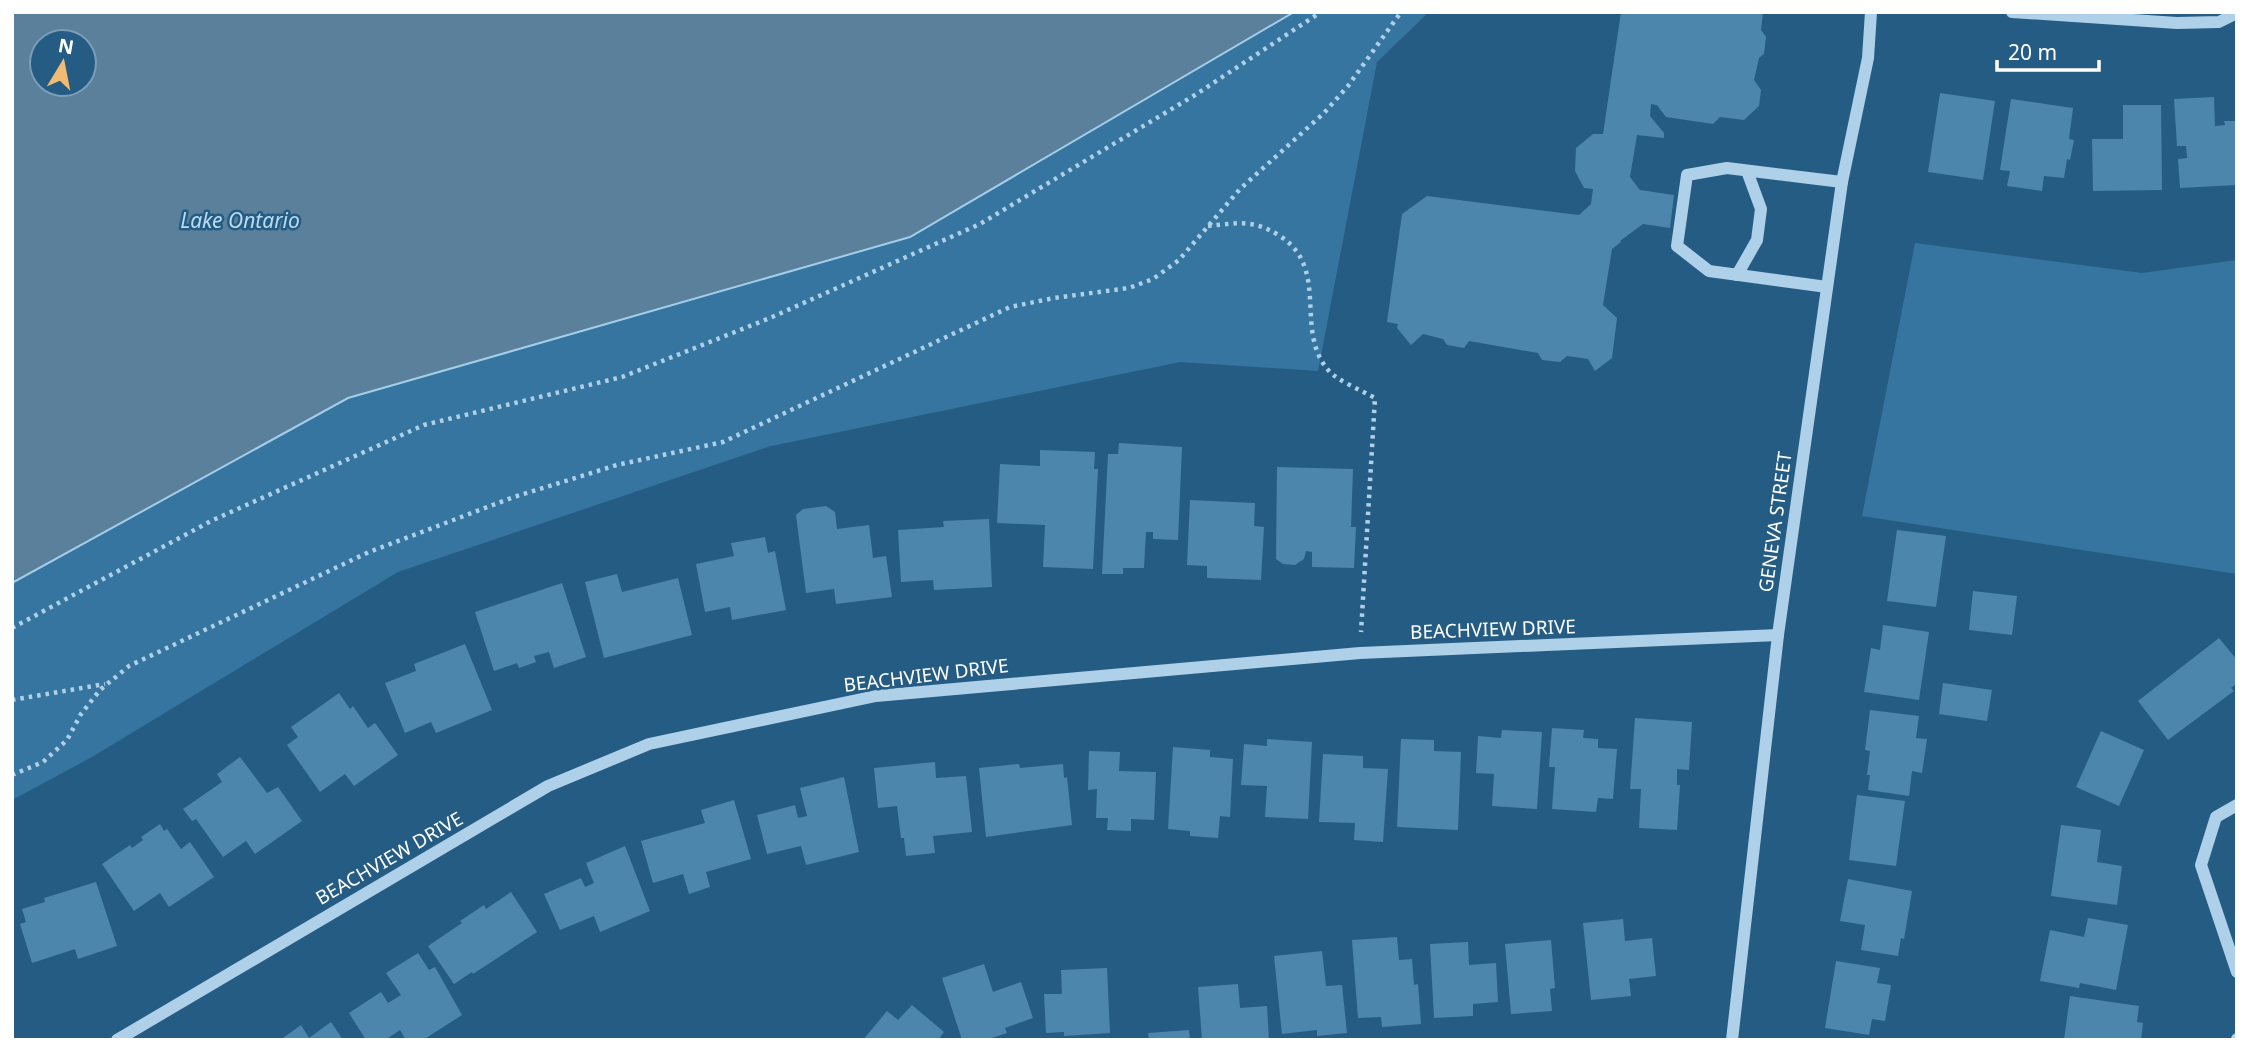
<svg xmlns="http://www.w3.org/2000/svg" width="2249" height="1052" viewBox="0 0 2249 1052" font-family="'Noto Sans',sans-serif">
	<style>
		.green { fill: #3675a0 }
		.water { fill: #5a809b; stroke: #a3cde8; stroke-width: 2; fill-rule: evenodd }
		.building { fill: #4d86ac }
		.lines { fill: none; stroke-linecap: round; stroke-linejoin: round }
		.path { stroke: #aed0e8; stroke-width: 4.5; stroke-dasharray: 3.5 5; stroke-linecap: butt }
		.minor { stroke: #aed0e8; stroke-width: 12 }
		.labels { text-anchor: middle; dominant-baseline: central; stroke-width: 5; stroke-linejoin: round; paint-order: stroke }
		.street-label { font-size: 19px; fill: #fff; stroke: #255c84 }
		.water-label { font-size: 21px; font-style: italic; fill: #badaef; stroke: #255c84 }
	</style>
	<rect width="100%" height="100%" fill="#255c84"/>
	<g class="green">
		<polygon points="1294,12 1429,12 1377,62 1318,371 1180,362 771,446 398,572 92,757 12,800 12,583 348,398 910,237"/>
		<polygon points="1915,243 2142,273 2237,260 2237,574 1862,516"/>
	</g>
	<path class="water" d="M12,12H1294L910,237L348,398L12,583ZM42,42H84V84H42Z"/>
	<g class="building">
		<polygon points="1621,12 1763,12 1761,30 1766,37 1764,54 1759,58 1754,80 1761,90 1759,106 1744,120 1720,117 1713,124 1666,117 1657,105 1651,104 1650,116 1664,133 1664,138 1637,135 1630,177 1640,190 1674,195 1670,228 1643,224 1620,241 1621,242 1612,249 1603,305 1617,318 1612,358 1595,371 1588,359 1567,356 1560,362 1542,360 1538,353 1469,341 1464,348 1447,345 1443,339 1423,334 1411,345 1397,328 1398,324 1387,322 1402,214 1427,196 1579,215 1591,204 1593,189 1584,188 1575,171 1576,148 1593,134 1603,134"/>
		<polygon points="1940,93 1995,101 1983,180 1928,172"/>
		<polygon points="2214,97 2215,126 2225,125 2224,121 2237,121 2237,185 2180,188 2178,159 2187,158 2186,146 2177,146 2174,99"/>
		<polygon points="2011,99 2073,108 2069,139 2074,140 2070,160 2067,159 2064,178 2044,176 2042,191 2007,186 2010,171 2000,170"/>
		<polygon points="2123,105 2161,105 2162,190 2093,191 2092,139 2123,139"/>
		<polygon points="1119,443 1182,447 1178,540 1153,539 1153,532 1146,532 1144,568 1123,568 1123,574 1102,574 1108,454 1118,454"/>
		<polygon points="1040,450 1095,452 1094,469 1098,469 1093,569 1043,567 1045,525 997,523 1000,464 1040,466"/>
		<polygon points="1277,467 1353,469 1351,527 1356,527 1354,568 1312,567 1312,552 1306,551 1304,559 1295,565 1283,564 1276,559"/>
		<polygon points="1190,500 1255,503 1254,526 1264,527 1261,580 1207,578 1207,566 1187,565"/>
		<polygon points="826,506 835,512 837,529 869,525 873,558 886,556 892,597 836,604 834,589 806,593 796,515 803,509"/>
		<polygon points="989,519 992,587 934,590 933,580 901,582 898,530 944,527 943,521"/>
		<polygon points="1897,530 1946,536 1936,607 1887,601"/>
		<polygon points="765,537 768,553 775,551 786,610 732,620 730,607 705,612 696,564 734,556 731,543"/>
		<polygon points="617,574 622,592 678,578 692,635 604,658 585,582"/>
		<polygon points="562,583 586,657 554,668 549,652 534,656 536,662 519,668 517,663 494,671 475,612"/>
		<polygon points="1973,591 2017,596 2012,635 1969,630"/>
		<polygon points="1883,625 1929,632 1919,700 1864,692 1871,648 1880,650"/>
		<polygon points="2219,638 2237,660 2237,683 2231,688 2234,691 2168,740 2138,701"/>
		<polygon points="465,644 492,710 436,733 431,722 405,733 385,683 416,671 414,664"/>
		<polygon points="1943,683 1992,690 1987,721 1939,714"/>
		<polygon points="339,693 350,709 353,706 368,728 375,723 398,755 354,786 345,774 320,792 287,745 298,737 291,727"/>
		<polygon points="1870,710 1919,716 1916,738 1927,739 1922,773 1912,771 1909,796 1868,790 1870,775 1867,775 1870,751 1865,750"/>
		<polygon points="1635,718 1692,722 1689,770 1677,769 1677,785 1680,785 1677,830 1639,828 1641,789 1630,789"/>
		<polygon points="1552,728 1584,730 1583,738 1598,739 1598,748 1617,749 1613,799 1598,798 1596,812 1552,809 1555,767 1549,767"/>
		<polygon points="1502,730 1542,732 1537,809 1492,806 1494,774 1476,773 1478,736 1501,738"/>
		<polygon points="2101,731 2144,750 2119,806 2076,787"/>
		<polygon points="1267,739 1312,742 1308,819 1265,817 1267,786 1241,785 1244,744 1267,746"/>
		<polygon points="1401,739 1434,740 1434,751 1461,752 1458,830 1397,827"/>
		<polygon points="1173,747 1210,750 1210,757 1233,759 1230,817 1220,816 1218,838 1190,836 1190,831 1168,829"/>
		<polygon points="1089,751 1120,752 1119,771 1156,772 1154,820 1131,819 1131,831 1107,830 1108,818 1096,818 1097,789 1088,790"/>
		<polygon points="1323,754 1363,756 1363,768 1388,769 1383,842 1354,840 1355,823 1319,822"/>
		<polygon points="240,757 267,793 278,787 302,821 255,854 246,841 223,857 196,819 192,821 183,809 222,782 217,774"/>
		<polygon points="935,762 936,778 966,776 972,832 933,836 935,853 906,856 904,838 901,838 897,806 878,808 874,768"/>
		<polygon points="1019,764 1020,768 1063,764 1064,778 1067,777 1072,825 986,837 979,768"/>
		<polygon points="844,777 859,852 806,865 801,846 767,854 757,815 795,805 798,818 807,816 800,788"/>
		<polygon points="1857,795 1905,801 1896,866 1849,860"/>
		<polygon points="734,800 751,859 706,872 710,887 689,894 683,874 653,883 641,841 705,823 701,810"/>
		<polygon points="160,824 164,831 167,829 181,849 190,842 214,877 169,907 160,893 134,911 102,864 130,845 132,848 143,840 141,837"/>
		<polygon points="2061,825 2101,830 2097,862 2122,866 2117,905 2051,896"/>
		<polygon points="625,846 650,911 600,932 594,916 560,930 544,894 581,878 585,887 594,883 586,863"/>
		<polygon points="1848,879 1912,891 1904,939 1901,938 1898,956 1861,950 1865,925 1840,921"/>
		<polygon points="96,882 117,946 78,959 75,949 32,963 20,924 26,922 22,909 45,902 44,898"/>
		<polygon points="511,892 537,932 473,974 472,972 454,984 428,946 462,923 460,921 484,905 486,909"/>
		<polygon points="2088,918 2128,925 2116,990 2080,983 2079,988 2040,981 2050,930 2084,937"/>
		<polygon points="1623,919 1625,941 1652,938 1656,976 1629,979 1631,996 1591,1000 1583,923"/>
		<polygon points="1397,937 1399,960 1412,959 1414,985 1418,984 1421,1024 1382,1027 1381,1017 1358,1018 1352,940"/>
		<polygon points="1551,940 1555,988 1550,989 1552,1011 1511,1014 1505,944"/>
		<polygon points="1468,942 1469,965 1496,963 1498,1002 1473,1004 1473,1016 1434,1018 1430,944"/>
		<polygon points="1322,951 1326,986 1342,985 1347,1033 1317,1036 1317,1030 1282,1034 1274,956"/>
		<polygon points="418,953 429,970 435,967 462,1015 423,1040 406,1040 400,1030 385,1040 366,1040 349,1013 381,992 388,1003 401,995 386,973"/>
		<polygon points="1836,961 1880,968 1877,983 1891,985 1885,1021 1872,1019 1869,1035 1825,1028"/>
		<polygon points="984,964 993,992 1021,982 1033,1018 1005,1028 1007,1033 986,1040 962,1040 942,978"/>
		<polygon points="1107,968 1110,1033 1064,1036 1064,1032 1046,1033 1044,994 1062,994 1061,970"/>
		<polygon points="1238,984 1240,1008 1267,1006 1269,1040 1202,1040 1198,987"/>
		<polygon points="2070,996 2139,1006 2137,1022 2143,1023 2141,1040 2064,1040"/>
		<polygon points="912,1005 944,1032 938,1040 863,1040 887,1011 898,1020"/>
		<polygon points="331,1022 343,1040 280,1040 301,1025 309,1038"/>
		<polygon points="1189,1030 1190,1040 1149,1040 1148,1033"/>
	</g>
	<g class="lines">
		<g class="path">
			<path d="M1208,226C1238,223 1253,219 1280,236C1331,269 1293,331 1329,371C1338,381 1363,391 1375,398L1361,632"/>
			<polyline points="12,628 211,521 424,425 622,377 770,318 980,224 1195,95 1321,12"/>
			<polyline points="12,700 105,684"/>
			<polyline points="12,775 43,762 67,740 81,714 100,690 129,666 369,552 514,497 617,465 723,442 1010,307 1054,298 1129,288 1153,279 1179,260 1240,189 1324,113 1348,86 1401,12"/>
		</g>
		<g class="minor">
			<polyline points="2012,12 2177,23 2219,22 2237,13"/>
			<polyline points="1737,275 1757,240 1761,209 1747,171"/>
			<polyline points="1827,287 1709,271 1677,246 1687,175 1727,168 1842,182"/>
			<polyline points="2237,805 2216,817 2201,865 2237,972"/>
			<polyline points="117,1040 548,786 649,744 876,696 1360,653 1778,635"/>
			<polyline points="1732,1040 1778,635 1842,182 1868,58 1871,12"/>
			<polyline points="2237,1040 2237,1039"/>
		</g>
	</g>
	<g class="labels">
		<g class="street-label">
			<text transform="translate(1775 522) rotate(-82)">GENEVA STREET</text>
			<text transform="translate(1493 629) rotate(-2)">BEACHVIEW DRIVE</text>
			<text transform="translate(926 675) rotate(-7)">BEACHVIEW DRIVE</text>
			<text transform="translate(389 858) rotate(-30)">BEACHVIEW DRIVE</text>
		</g>
		<g class="water-label">
			<text x="240" y="220">Lake Ontario</text>
		</g>
	</g>
	<rect width="2249" height="1052" fill="none" stroke="#ffffff" stroke-width="28"/>
	<g transform="translate(63 63) rotate(10)"><circle r="33" fill="#255c84" stroke="#7c9db5" stroke-width="2"/>
	<path d="M0-5L12 26L0 18L-12 26Z" fill="#f2bb73"/>
	<text y="-10" font-size="19" font-weight="bold" text-anchor="middle" fill="#ffffff">N</text>
	</g>
	<path d="M1997 60v10h102v-10" fill="none" stroke="#ffffff" stroke-width="3.5"/>
	<text x="2008" y="60" font-size="21" fill="#ffffff" stroke="#255c84" stroke-width="5" paint-order="stroke">20 m</text>
</svg>
